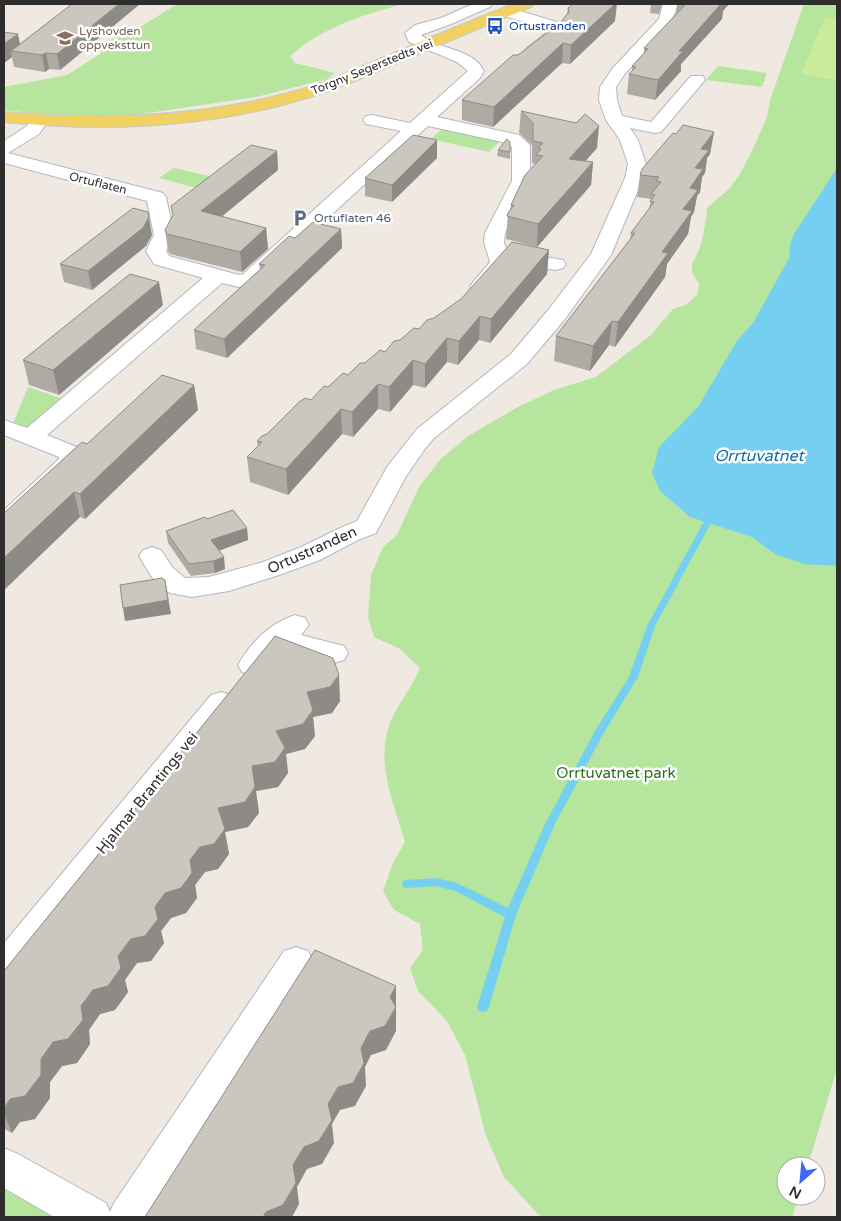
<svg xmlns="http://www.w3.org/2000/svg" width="841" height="1221" viewBox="0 0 841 1221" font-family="'Varela Round',sans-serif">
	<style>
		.green { fill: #b6e59e }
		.pitch { fill: #c9ec9a }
		.water { fill: #75cff0 }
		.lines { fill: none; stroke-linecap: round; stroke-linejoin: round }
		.stream { fill: #75cff0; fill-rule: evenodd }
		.minor-casing { stroke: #b4b7c1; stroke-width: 2 }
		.major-casing { stroke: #c9c9c9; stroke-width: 2 }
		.minor { fill: #fff; fill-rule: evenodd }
		.major { fill: #f2d163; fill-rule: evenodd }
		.wall { fill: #afaba4 }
		.shaded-wall { fill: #8e8b86 }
		.building { fill: #cbc7bf; stroke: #8e8b86 }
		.labels { text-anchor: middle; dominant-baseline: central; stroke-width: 5; stroke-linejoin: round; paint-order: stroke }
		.far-transit-label { font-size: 12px; fill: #164399; stroke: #fff; text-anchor: start }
		.far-education-label { font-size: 12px; fill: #785e54; stroke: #fff; text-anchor: start }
		.far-street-label { font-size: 12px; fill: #2e2e2e; stroke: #fff }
		.far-service-label { font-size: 12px; fill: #4e5e75; stroke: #fff; text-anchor: start }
		.street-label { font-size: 15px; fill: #2e2e2e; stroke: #fff }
		.park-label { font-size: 15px; fill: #2c6e1b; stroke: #fff }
		.water-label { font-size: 16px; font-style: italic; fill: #0d6fa3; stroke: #fff }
	</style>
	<rect width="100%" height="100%" fill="#efe9e1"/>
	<g class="green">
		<path d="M177,4H404C364,14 321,28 290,56L295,63L335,73L327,79L256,97L128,116H60L4,110V87L67,75L100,54L112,39L128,35Z"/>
		<path d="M804,4H837V1068L808,1166H786V1196H799L792,1217H543L538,1214L504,1177L486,1136L465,1055L447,1021L418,991L410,968L423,950L420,924L394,910L383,891L393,863L405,842C392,798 372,755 395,712C404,696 413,685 420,668L400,649L374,637L368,617L371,575L383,547L397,535L419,487L440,460L468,436L516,408L554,390L596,377L651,335L673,309L686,305L697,295L699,284C685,263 695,264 701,244C704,232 706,220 707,208L729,189L740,174L752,151L767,117L770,100Z"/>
		<polygon points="718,66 767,73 762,87 706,80"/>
		<polygon points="444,127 501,140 489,152 431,139"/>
		<polygon points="174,168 222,179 208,191 159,178"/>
		<polygon points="28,387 66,400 30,430 13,424"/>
		<polygon points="4,1186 58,1217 4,1217"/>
	</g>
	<polygon class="pitch" points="825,17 837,19 837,80 801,74"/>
	<polygon class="water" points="837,168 837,566 804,564 775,554 752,537 690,517 660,491 652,473 659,447 698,407 737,341 753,323 789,258 790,245 794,234"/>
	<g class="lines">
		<polygon class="stream" points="707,520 711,523 655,626 638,677 602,736 555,824 516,915 489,1007 487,1011 483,1012 479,1011 477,1007 505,917 455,891 436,886 407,888 403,887 402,884 403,881 407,880 436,878 457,883 508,908 545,824 595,731 629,677 647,626 703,523"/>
		<g class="minor-casing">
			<g id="minor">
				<path d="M473,4H493L490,7L451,24L421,35C439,51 472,47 484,71L480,78L437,117L519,135L530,145V181L505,233L504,242L507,252L511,251L563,260L566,264L563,268L556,270L510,263C501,276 490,295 473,290L470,286L490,262L484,242L485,233L512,181V147L507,143L428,126L257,283L239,287L222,283L47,435L79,448L84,461L13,530L4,532V510L59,459V457L4,435V420L27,428L203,278L154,264L146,251L154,235L147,201L4,163V141L27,126L33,117L39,116L45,117L48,121L39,134L8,153L163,193L166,197L174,235L166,251L169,256L239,275L243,274L401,131L366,124L363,120L366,116L372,115L410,123L468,71L457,62L409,42L405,33L415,25L441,18Z"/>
				<polygon points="663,4 678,4 671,23 624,75 616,87 617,100 622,116 651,122 691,76 703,76 705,80 661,132 655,133 630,128 638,140 646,164 643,178 611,255 565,319 527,364 433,439 424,450 405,478 376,533 358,540 320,560 282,574 229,591 192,597 170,593 161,587 151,576 139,556 143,550 152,547 161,550 172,567 185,578 209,577 263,562 301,547 340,528 357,521 387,467 417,429 511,354 549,309 591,254 625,178 628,164 620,140 606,120 599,100 600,87 612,69 659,19"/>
				<path d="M507,7L563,24L566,30C561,42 541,58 527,54L525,51L527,48L550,30L502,15L499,12L502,9Z"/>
				<path d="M295,615L305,618L309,625L301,635L344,646L348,653L344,660L334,663L280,650C268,665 264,679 242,672L238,665C251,642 270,623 295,615Z"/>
				<polygon points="221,692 231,695 236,703 231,711 16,979 4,983 4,943 211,695"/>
				<polygon points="296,947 308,951 313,962 308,973 151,1217 54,1217 4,1188 4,1148 18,1154 106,1203 110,1212 114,1203 284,951"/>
			</g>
		</g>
		<g class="major-casing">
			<path id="major" d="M513,4H534L531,7C489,24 447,42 406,59C372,74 339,89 304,99C207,128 104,132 4,122V112C100,120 198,118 291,92C326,83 360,67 394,53C433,36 473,20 513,4Z"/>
		</g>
		<use href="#minor" class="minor"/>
		<use href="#major" class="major"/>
	</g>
	<g class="wall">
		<polygon points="72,4 140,4 60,70 49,69 45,72 14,67 12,57 4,63 4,32 20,44"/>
		<polygon points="651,4 661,4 659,14 650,13"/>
		<polygon points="677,4 729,4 723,11 722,19 681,64 681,71 655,100 627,94 629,74 632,71 632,66 644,54 644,48 676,14"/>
		<polygon points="568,8 615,21 570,64 562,63 493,127 462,120 462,100 518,55 560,23 567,14"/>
		<polygon points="521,111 597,148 585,161 593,162 591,185 537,247 506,239 508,213 510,210 511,205 535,165 535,164 532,163 532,145 519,133"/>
		<polygon points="714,132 710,154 707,158 705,173 702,177 700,192 697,196 694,212 691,217 688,234 667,264 665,277 615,347 609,345 590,371 554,361 556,336 630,240 631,233 649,209 651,199 637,197 640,175 676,134"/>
		<polygon points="437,140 437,158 392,202 365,196 365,178"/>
		<polygon points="510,142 510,159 497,156 498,150"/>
		<polygon points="277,151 278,170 221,217 266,228 268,249 242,272 170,254 168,251 165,230"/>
		<polygon points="341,229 342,248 227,358 196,349 194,330 260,270 259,264 295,238"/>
		<polygon points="152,235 146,246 92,290 64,282 60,264"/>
		<polygon points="549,250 547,274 490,343 479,340 458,365 447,362 425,388 413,385 390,412 378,409 353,437 342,434 288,495 250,482 247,457 258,446 257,441 267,434 328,387 348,375 365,363 385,352 400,340 419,329 434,318"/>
		<polygon points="163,305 59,395 29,385 23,360"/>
		<polygon points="194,385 198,410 85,519 80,517 4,590 4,513 87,444"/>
		<polygon points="207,519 247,528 248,540 219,550 225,569 215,573 191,576 168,543 166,531"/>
		<polygon points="275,636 340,701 332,713 313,717 315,736 305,749 286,754 288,773 278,787 256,791 259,813 248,827 225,832 229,854 218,869 205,872 195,885 197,898 186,913 171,918 161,931 164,943 151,961 137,963 125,980 128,992 115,1010 100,1014 89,1030 90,1044 77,1063 62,1066 50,1082 50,1098 35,1119 20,1122 12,1133 4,1129 4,971"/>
	</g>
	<g class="shaded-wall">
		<polygon points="119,4 140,4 60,70 57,54"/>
		<polygon points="615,4 617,4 615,21 570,64 571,45"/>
		<polygon points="660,4 661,4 659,14"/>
		<polygon points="718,4 729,4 723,11 722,19 681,64 681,71 655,100 658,80 679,51"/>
		<polygon points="18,34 21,49 11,51 12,57 4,63 4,44"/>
		<polygon points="563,43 562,63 493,127 494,107"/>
		<polygon points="46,53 49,69 45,72 42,55"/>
		<polygon points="599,126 597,148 567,182 569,159"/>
		<polygon points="714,132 710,154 707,158 705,173 702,177 700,192 697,196 694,212 691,217 688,234 667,264 665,277 615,347 618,322 662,252 683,209 701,149"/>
		<polygon points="437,140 437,158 392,202 392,185"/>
		<polygon points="277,151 278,170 203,232 201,211"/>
		<polygon points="593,162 591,185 537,247 538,224"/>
		<polygon points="149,217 152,235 146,246 92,290 88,271"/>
		<polygon points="266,228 268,249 242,272 240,252"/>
		<polygon points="341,229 342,248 227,358 224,339"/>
		<polygon points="549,250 547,274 490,343 491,319"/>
		<polygon points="159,282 163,305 59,395 53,370"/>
		<polygon points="480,316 479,340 458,365 459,341"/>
		<polygon points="612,321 609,345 590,371 593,346"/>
		<polygon points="447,338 447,362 425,388 425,364"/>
		<polygon points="413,360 413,385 390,412 389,387"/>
		<polygon points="378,384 378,409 353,437 352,412"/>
		<polygon points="194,385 198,410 85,519 80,494"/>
		<polygon points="341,409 342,434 288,495 286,469"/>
		<polygon points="74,492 80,517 4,590 4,558"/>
		<polygon points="247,528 248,540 213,553 211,540"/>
		<polygon points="224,557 225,569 215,573 213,561"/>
		<polygon points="165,580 171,614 125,621 123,608"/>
		<polygon points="339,675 340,701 332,713 313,717 315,736 305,749 286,754 288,773 278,787 256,791 259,813 248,827 225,832 229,854 218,869 205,872 195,885 197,898 186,913 171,918 161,931 164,943 151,961 137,963 125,980 128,992 115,1010 100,1014 89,1030 90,1044 77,1063 62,1066 50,1082 50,1098 35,1119 20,1122 12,1133 4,1114 4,1108 190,860 218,808 252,766 276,731 307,692"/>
		<polygon points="396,986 396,1031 386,1050 371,1055 365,1067 366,1086 355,1106 340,1110 332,1124 334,1143 322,1164 307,1169 297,1187 299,1204 292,1217 263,1217"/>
	</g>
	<g class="building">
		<polygon points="72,4 119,4 57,54 46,53 42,55 11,51"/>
		<polygon points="573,4 615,4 571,45 563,43 494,107 462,100 513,55 518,55 560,23 569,12 568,8"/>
		<polygon points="686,4 721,4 679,51 683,51 658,80 629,74 636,67 632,66 648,49 644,48"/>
		<polygon points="4,32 18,34 4,44"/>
		<polygon points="521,111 576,123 585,114 599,126 569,159 593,162 538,224 507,216 508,213 514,205 511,205 525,175 543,156 536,155 541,149 538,148 543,143 533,141 533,123"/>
		<polygon points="683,125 714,132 701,149 709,150 695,168 703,169 690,188 698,190 683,209 692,211 662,252 668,253 618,322 612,321 593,346 556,336 635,233 631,233 654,202 650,201 655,195 651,194 661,182 656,181 659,177 640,175 642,169 673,133 676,134"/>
		<polygon points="413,135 437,140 392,185 365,178"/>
		<polygon points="507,139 510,142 510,152 498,150"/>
		<polygon points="251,145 277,151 201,211 266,228 240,252 167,234 165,230 173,215 171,206"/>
		<polygon points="133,208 148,212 149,217 143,228 88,271 60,264"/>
		<polygon points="313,222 341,229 224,339 194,330 265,265 259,264 289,236 295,238"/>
		<polygon points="512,242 549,250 491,319 480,316 459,341 447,338 425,364 413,360 389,387 378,384 352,412 341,409 286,469 247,457 262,442 257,441 262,436 267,434 299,402 305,398 311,400 324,386 328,387 343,373 348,375 360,363 365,363 380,350 385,352 394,341 400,340 414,328 419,329 427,320 434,318 461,299"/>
		<polygon points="130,274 159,282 53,370 23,360"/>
		<polygon points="162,375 194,385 80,494 74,492 4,558 4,513 82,442 87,444"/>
		<polygon points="233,510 247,528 211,540 224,557 213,561 189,564 166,531 205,517 207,519"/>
		<polygon points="162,578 165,580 168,600 123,608 120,585"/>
		<polygon points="275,636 333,658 339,675 330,687 307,692 313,710 303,724 276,731 285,748 275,762 252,766 255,787 245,802 218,808 225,829 214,844 200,847 190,860 192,873 181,888 165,893 155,907 158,919 145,936 131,939 118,956 121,968 108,986 93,990 81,1006 83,1020 68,1039 53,1042 41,1059 41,1075 25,1096 10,1099 4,1108 4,971"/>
		<polygon points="315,950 396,986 390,997 396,1007 385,1026 370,1031 361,1048 364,1063 353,1083 338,1087 328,1104 332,1120 319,1141 304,1147 293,1165 296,1183 283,1205 266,1212 263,1217 145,1217"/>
	</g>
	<defs>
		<g id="bus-bare" transform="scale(1.35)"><path d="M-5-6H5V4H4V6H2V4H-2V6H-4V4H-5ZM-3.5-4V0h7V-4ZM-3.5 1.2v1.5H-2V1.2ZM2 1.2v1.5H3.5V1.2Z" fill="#1a4fb4" stroke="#fff" stroke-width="2.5" paint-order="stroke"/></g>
		<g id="school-bare" transform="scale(1.35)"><path d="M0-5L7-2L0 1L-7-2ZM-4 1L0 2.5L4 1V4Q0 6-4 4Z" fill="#8d6e63" stroke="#fff" stroke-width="2.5" paint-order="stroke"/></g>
		<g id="parking-bare" transform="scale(1.35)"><path d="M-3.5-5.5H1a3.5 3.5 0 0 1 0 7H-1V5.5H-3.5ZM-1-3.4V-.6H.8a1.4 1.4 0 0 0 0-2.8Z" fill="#5c6f8a" stroke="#fff" stroke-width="2.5" paint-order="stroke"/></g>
	</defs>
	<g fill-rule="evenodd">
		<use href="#bus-bare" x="495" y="26"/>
		<use href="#school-bare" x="65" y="38"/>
		<use href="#parking-bare" x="300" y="218"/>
	</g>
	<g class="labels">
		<g class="far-transit-label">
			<text x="509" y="26">Ortustranden</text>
		</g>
		<g class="far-education-label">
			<text x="79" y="31">Lyshovden<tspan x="79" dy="14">oppveksttun</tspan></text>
		</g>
		<g class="far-street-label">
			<text transform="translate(372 67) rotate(-22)">Torgny Segerstedts vei</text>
			<text transform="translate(98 183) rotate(14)">Ortuflaten</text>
		</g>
		<g class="far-service-label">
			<text x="314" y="218">Ortuflaten 46</text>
		</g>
		<g class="street-label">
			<text transform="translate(312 550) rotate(-24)">Ortustranden</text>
			<text transform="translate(147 793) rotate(-51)">Hjalmar Brantings vei</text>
		</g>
		<g class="park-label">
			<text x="616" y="773">Orrtuvatnet park</text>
		</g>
		<g class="water-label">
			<text x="759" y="456">Orrtuvatnet</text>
		</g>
	</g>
	<rect width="841" height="1221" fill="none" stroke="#2e2e2e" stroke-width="10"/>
	<g transform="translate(801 1181) rotate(207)"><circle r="24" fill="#ffffff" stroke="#ababab"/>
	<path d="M0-4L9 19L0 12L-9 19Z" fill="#4264fb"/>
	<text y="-8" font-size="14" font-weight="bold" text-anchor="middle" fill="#2e2e2e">N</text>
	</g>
</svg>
